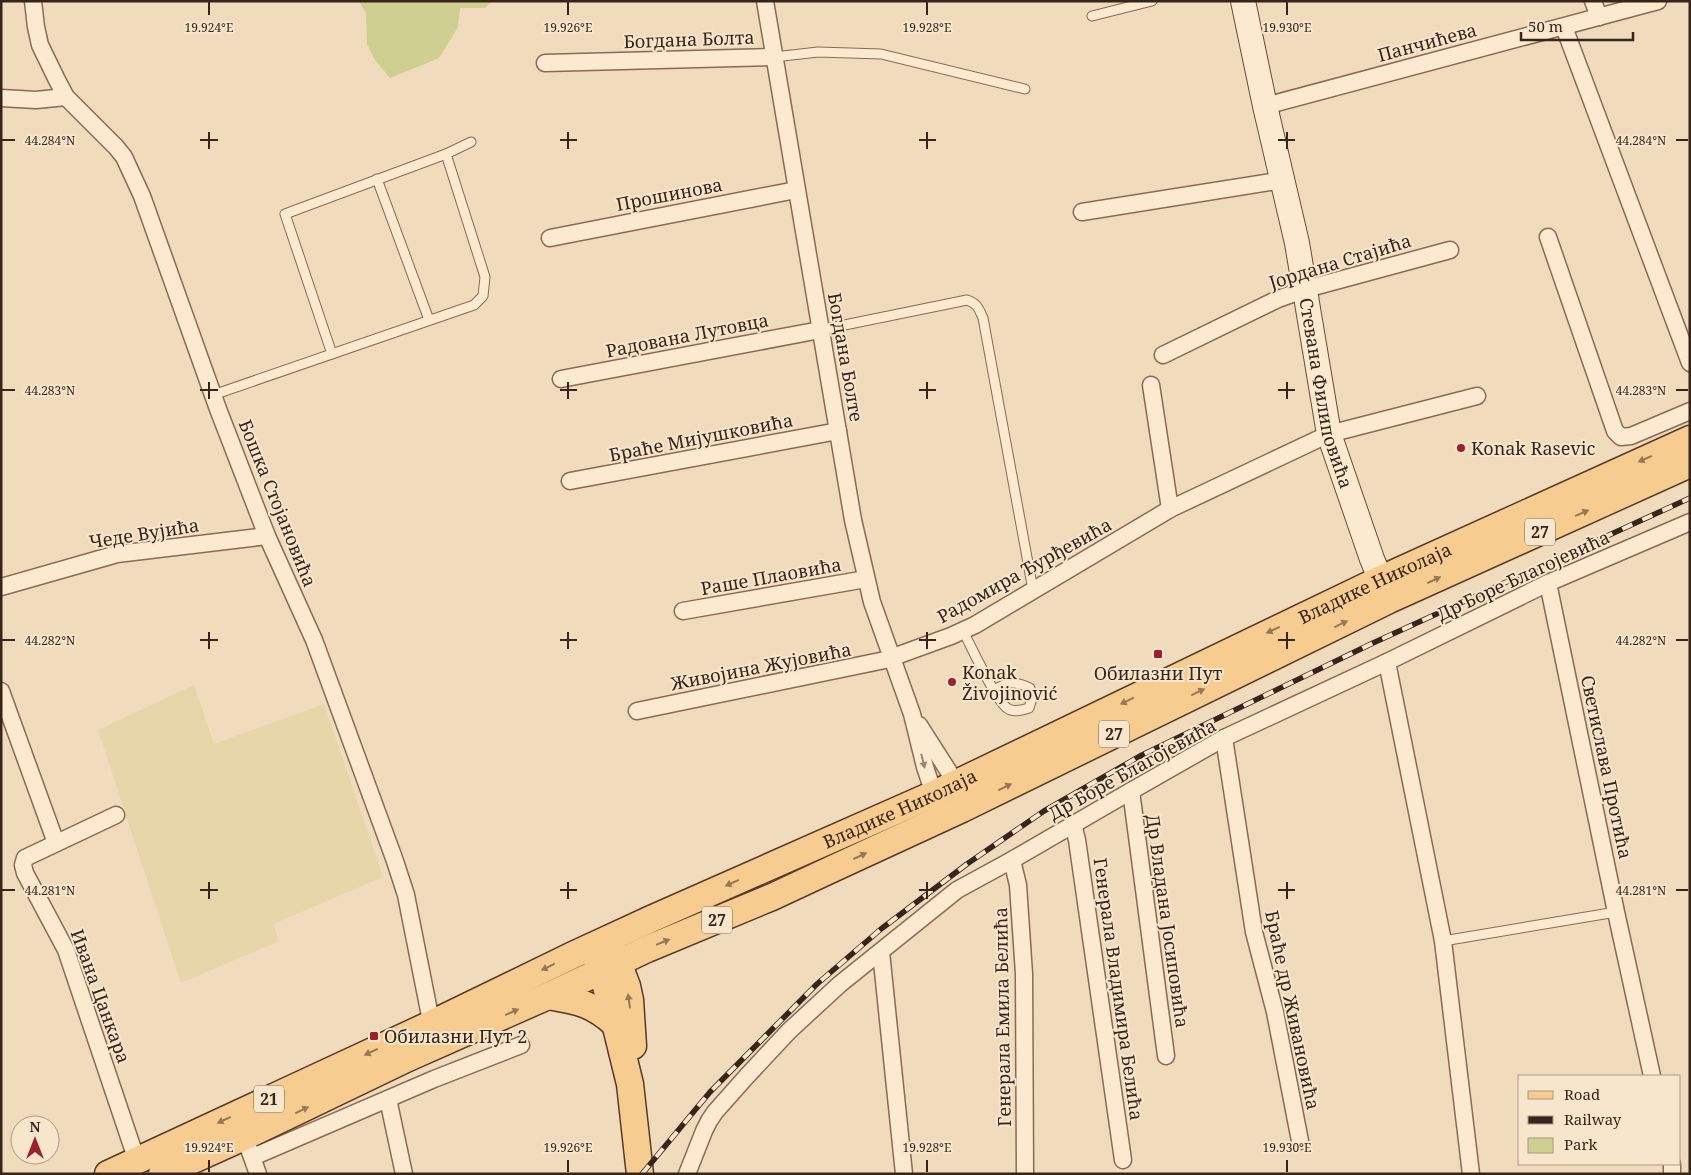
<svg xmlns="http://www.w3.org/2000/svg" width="1691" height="1175" viewBox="0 0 1691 1175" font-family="'Noto Serif',serif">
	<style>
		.farmland { fill: #e6d6a9 }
		.green { fill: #cecf90 }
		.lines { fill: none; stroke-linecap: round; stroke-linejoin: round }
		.lane-casing { stroke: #896b55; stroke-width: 11 }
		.street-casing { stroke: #896b55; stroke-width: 19 }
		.secondary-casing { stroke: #6a4c38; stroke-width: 26 }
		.primary-casing { stroke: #563a2a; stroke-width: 29 }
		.lane { stroke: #fbe9d0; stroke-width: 9 }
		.street { stroke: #fbe9d0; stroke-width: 16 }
		.secondary { stroke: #fbe9d0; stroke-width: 24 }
		.primary { stroke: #f7cc91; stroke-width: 26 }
		.rail-casing { stroke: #37251b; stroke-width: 5.5 }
		.rail { stroke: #f7e6cc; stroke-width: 4; stroke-dasharray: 11; stroke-linecap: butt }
		.oneway { fill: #977856 }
		.oneway2 { fill: #998776 }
		.ticks { fill: none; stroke: #37251b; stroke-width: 2 }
		.poi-dot { fill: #9b2130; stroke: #f7e6cc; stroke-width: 2 }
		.labels { text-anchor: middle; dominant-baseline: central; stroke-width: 4; stroke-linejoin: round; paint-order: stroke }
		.shield { fill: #f7e6cc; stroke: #715f50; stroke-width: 1 }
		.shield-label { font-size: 16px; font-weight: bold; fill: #37251b }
		.street-label { font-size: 18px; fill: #37251b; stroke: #f7e6cc }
		.poi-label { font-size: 18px; fill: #37251b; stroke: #f7e6cc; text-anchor: start }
		.ticks-label { font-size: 12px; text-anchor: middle; fill: #37251b; stroke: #f7e6cc; stroke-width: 4; stroke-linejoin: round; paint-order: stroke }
	</style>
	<rect width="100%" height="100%" fill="#f0dbbc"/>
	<polygon class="farmland" points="194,685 214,744 324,704 383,877 273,924 279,941 181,983 98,730"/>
	<polygon class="green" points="359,1 492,1 485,8 460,8 458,27 439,58 390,78 375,60 367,44 366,13"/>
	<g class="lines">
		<g class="lane-casing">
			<g id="lane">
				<polyline points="1092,16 1152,1"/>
				<polyline points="774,57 818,52 881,54 1025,89"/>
				<polyline points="377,179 429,320"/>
				<path d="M820,330L967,300C977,303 979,309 983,318L1033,590"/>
				<polyline points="332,354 285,214 446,154 471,142"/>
				<polyline points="213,395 474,305 483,296 485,277 446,154"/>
				<path d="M963,631C971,646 996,701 1007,708C1013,713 1022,710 1029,708L1032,698L1030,688C1014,681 1010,681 994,690"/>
				<polyline points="1443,941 1616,912"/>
			</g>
		</g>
		<g class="street-casing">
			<g id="street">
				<polyline points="33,1 36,27 40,45 57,80 66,97 116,147 124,157 142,196 218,409 267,536 314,640 395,861 406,895 433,1031"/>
				<polyline points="765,1 853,520 872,602 912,714 925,767 934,794 939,801"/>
				<polyline points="1593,1 1599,17"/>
				<polyline points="1564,27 1690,363"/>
				<polyline points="545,63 774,57"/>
				<polyline points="1,98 36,100 66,97"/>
				<polyline points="1265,106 1658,1"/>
				<polyline points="1082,212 1283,180"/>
				<polyline points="1548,237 1615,431 1621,437 1631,436 1690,411"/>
				<polyline points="550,238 796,190"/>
				<polyline points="1163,355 1278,299 1306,289 1450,250"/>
				<polyline points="561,379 820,330"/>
				<polyline points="1151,385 1170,509"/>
				<polyline points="570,481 838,431"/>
				<polyline points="1548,583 1616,912 1652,1076"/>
				<polyline points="1,587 117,554 267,536"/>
				<polyline points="683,611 866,579"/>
				<polyline points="1387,662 1443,941 1471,1174"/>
				<polyline points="1,691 56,843"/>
				<polyline points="637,711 885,660 951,636 975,625 1170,509 1329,434 1477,396"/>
				<polyline points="919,725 956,783 958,792"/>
				<polyline points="1224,738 1254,932 1275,1012 1300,1141"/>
				<polyline points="1131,791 1166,1056"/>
				<polyline points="116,815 25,858 23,865 25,873 66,950 137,1161"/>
				<polyline points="1073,824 1077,840 1123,1160"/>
				<polyline points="1012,860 1018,885 1024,974 1025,1174"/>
				<polyline points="881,952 904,1174"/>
				<polyline points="388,1099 404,1174"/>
				<polyline points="249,1149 258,1174"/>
				<polyline points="253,1157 434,1079 521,1045"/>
				<polyline points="687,1174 704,1131 709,1121 715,1112 747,1076 789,1031 840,984 957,890 1012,860 1131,791 1224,738 1387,662 1548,583 1690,522"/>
				<polyline points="1672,1174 1672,1164"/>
			</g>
		</g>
		<g class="secondary-casing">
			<g id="secondary">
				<path id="s1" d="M1243,1L1265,106L1297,243L1329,434L1372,559L1387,595"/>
			</g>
		</g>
		<g class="primary-casing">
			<g id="primary">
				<polyline points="612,946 627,986 630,1000 633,1046"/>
				<polyline points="595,955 602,970 630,1084 640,1174"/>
				<path d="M548,996C577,1001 592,1003 615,1024"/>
				<path id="s2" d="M108,1174L431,1024L573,955L651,919L934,794L1381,579L1690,439"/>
				<polyline points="162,1174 244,1137 408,1058 548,996 647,949 772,897 832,869 962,809 1389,600 1690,464"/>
			</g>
		</g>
		<use href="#lane" class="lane"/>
		<use href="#street" class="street"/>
		<use href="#secondary" class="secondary"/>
		<use href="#primary" class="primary"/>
		<g class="rail-casing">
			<polyline id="rail" points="642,1174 710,1092 817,984 881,929 967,864 1044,811 1142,755 1373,643 1690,498"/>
		</g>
		<use href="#rail" class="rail"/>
	</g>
	<defs><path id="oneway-solid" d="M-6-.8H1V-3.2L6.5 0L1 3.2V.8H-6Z" transform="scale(1.25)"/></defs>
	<g class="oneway">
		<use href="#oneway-solid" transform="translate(1645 459) rotate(156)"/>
		<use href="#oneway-solid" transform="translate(1582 513) rotate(-24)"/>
		<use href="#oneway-solid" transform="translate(1434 580) rotate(-25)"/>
		<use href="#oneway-solid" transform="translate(1341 624) rotate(-26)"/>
		<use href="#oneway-solid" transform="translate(1273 630) rotate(155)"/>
		<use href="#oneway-solid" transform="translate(1198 692) rotate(-26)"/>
		<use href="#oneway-solid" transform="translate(1127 701) rotate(154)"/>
		<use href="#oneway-solid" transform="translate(1005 787) rotate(-26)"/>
		<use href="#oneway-solid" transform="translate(860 856) rotate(-25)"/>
		<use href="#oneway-solid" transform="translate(732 883) rotate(156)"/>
		<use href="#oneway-solid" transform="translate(663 942) rotate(-22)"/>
		<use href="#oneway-solid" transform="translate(548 967) rotate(154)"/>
		<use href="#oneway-solid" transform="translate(629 1001) rotate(-98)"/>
		<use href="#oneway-solid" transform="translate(512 1012) rotate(-24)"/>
		<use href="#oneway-solid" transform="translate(371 1052) rotate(155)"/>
		<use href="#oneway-solid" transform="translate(302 1110) rotate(-26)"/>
		<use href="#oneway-solid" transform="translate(224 1120) rotate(155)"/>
	</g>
	<use class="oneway2" href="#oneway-solid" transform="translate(923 761) rotate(76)"/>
	<path class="ticks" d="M209,2V15M568,2V15M927,2V15M1287,2V15M209,132V149M568,132V149M927,132V149M1287,132V149M2,140H15M200,140H218M560,140H577M919,140H936M1278,140H1295M1676,140H1688M209,382V399M568,382V399M927,382V399M1287,382V399M2,390H15M200,390H218M560,390H577M919,390H936M1278,390H1295M1676,390H1688M209,632V649M568,632V649M927,632V649M1287,632V649M2,640H15M200,640H218M560,640H577M919,640H936M1278,640H1295M1676,640H1688M209,882V899M568,882V899M927,882V899M1287,882V899M2,890H15M200,890H218M560,890H577M919,890H936M1278,890H1295M1676,890H1688M209,1160V1172M568,1160V1172M927,1160V1172M1287,1160V1172"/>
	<g class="poi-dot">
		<circle cx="1461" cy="448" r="5"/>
		<rect x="1153" y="649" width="10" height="10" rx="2.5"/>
		<circle cx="952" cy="682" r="5"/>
		<rect x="369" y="1031" width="10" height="10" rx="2.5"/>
	</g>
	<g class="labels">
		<g class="shield">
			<rect x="1525" y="518.5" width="30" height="27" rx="4"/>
			<rect x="1099" y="720.5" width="30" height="27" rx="4"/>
			<rect x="702" y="906.5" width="30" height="27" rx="4"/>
			<rect x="254" y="1085.5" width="30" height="27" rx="4"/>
		</g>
		<g class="shield-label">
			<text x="1540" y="532">27</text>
			<text x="1114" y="734">27</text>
			<text x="717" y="920">27</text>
			<text x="269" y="1099">21</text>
		</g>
		<g class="street-label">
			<text transform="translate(689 39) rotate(-2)">Богдана Болта</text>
			<text transform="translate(1427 42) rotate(-15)">Панчићева</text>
			<text transform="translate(669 194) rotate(-11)">Прошинова</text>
			<text transform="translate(1340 261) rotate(-17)">Јордана Стајића</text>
			<text transform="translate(687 335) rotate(-11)">Радована Лутовца</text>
			<text transform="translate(846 357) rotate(80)">Богдана Болте</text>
			<text stroke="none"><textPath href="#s1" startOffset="401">Стевана Филиповића</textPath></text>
			<text transform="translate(701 437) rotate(-11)">Браће Мијушковића</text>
			<text transform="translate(278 503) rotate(68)">Бошка Стојановића</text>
			<text transform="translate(144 533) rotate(-9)">Чеде Вујића</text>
			<text transform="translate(1024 570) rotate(-29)">Радомира Ђурђевића</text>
			<text transform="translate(1523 575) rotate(-25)">Др Боре Благојевића</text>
			<text transform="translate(771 576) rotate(-10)">Раше Плаовића</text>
			<text stroke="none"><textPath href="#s2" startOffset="1398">Владике Николаја</textPath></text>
			<text transform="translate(761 666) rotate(-11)">Живојина Жујовића</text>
			<text transform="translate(1607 767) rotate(78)">Светислава Протића</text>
			<text transform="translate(1132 769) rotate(-29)">Др Боре Благојевића</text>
			<text stroke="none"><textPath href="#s2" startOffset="872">Владике Николаја</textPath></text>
			<text transform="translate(1168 921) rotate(82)">Др Владана Јосиповића</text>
			<text transform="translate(1119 989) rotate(82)">Генерала Владимира Белића</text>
			<text transform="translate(101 996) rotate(70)">Ивана Цанкара</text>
			<text transform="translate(1293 1010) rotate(78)">Браће др Живановића</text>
			<text transform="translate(1002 1017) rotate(-91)">Генерала Емила Белића</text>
		</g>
		<g class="poi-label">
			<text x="1471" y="448">Konak Rasevic</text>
			<text x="962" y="672">Konak<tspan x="962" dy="21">Živojinović</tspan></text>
			<text x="1158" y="673" text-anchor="middle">Обилазни Пут</text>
			<text x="384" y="1036">Обилазни Пут 2</text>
		</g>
	</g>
	<g class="ticks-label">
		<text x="209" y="32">19.924°E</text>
		<text x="568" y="32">19.926°E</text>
		<text x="927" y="32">19.928°E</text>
		<text x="1287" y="32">19.930°E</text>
		<text x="50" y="145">44.284°N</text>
		<text x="1641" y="145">44.284°N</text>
		<text x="50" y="395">44.283°N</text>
		<text x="1641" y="395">44.283°N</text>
		<text x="50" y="645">44.282°N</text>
		<text x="1641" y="645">44.282°N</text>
		<text x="50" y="895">44.281°N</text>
		<text x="1641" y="895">44.281°N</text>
		<text x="209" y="1152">19.924°E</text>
		<text x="568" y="1152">19.926°E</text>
		<text x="927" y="1152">19.928°E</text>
		<text x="1287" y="1152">19.930°E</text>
	</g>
	<rect width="1691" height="1175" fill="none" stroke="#37251b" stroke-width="5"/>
	<rect x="1518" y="1075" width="162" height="90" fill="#f7e6cc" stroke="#aa9985"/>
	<rect x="1528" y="1091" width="25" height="8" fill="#f7cc91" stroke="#aa9985"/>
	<text x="1564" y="1100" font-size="15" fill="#37251b">Road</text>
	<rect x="1528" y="1116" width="25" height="8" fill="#37251b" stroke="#aa9985"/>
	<text x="1564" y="1125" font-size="15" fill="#37251b">Railway</text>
	<rect x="1528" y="1138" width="25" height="15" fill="#cecf90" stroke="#aa9985"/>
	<text x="1564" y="1150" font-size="15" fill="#37251b">Park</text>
	<g transform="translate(35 1140)"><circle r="24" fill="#f7e6cc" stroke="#aa9985"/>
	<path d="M0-4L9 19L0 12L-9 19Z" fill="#9b2130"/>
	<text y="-8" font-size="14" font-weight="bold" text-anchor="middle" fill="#37251b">N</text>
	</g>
	<path d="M1521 32v8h112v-8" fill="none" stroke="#37251b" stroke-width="2.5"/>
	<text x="1528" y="32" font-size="15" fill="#37251b" stroke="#f7e6cc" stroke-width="4" paint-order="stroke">50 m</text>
</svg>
